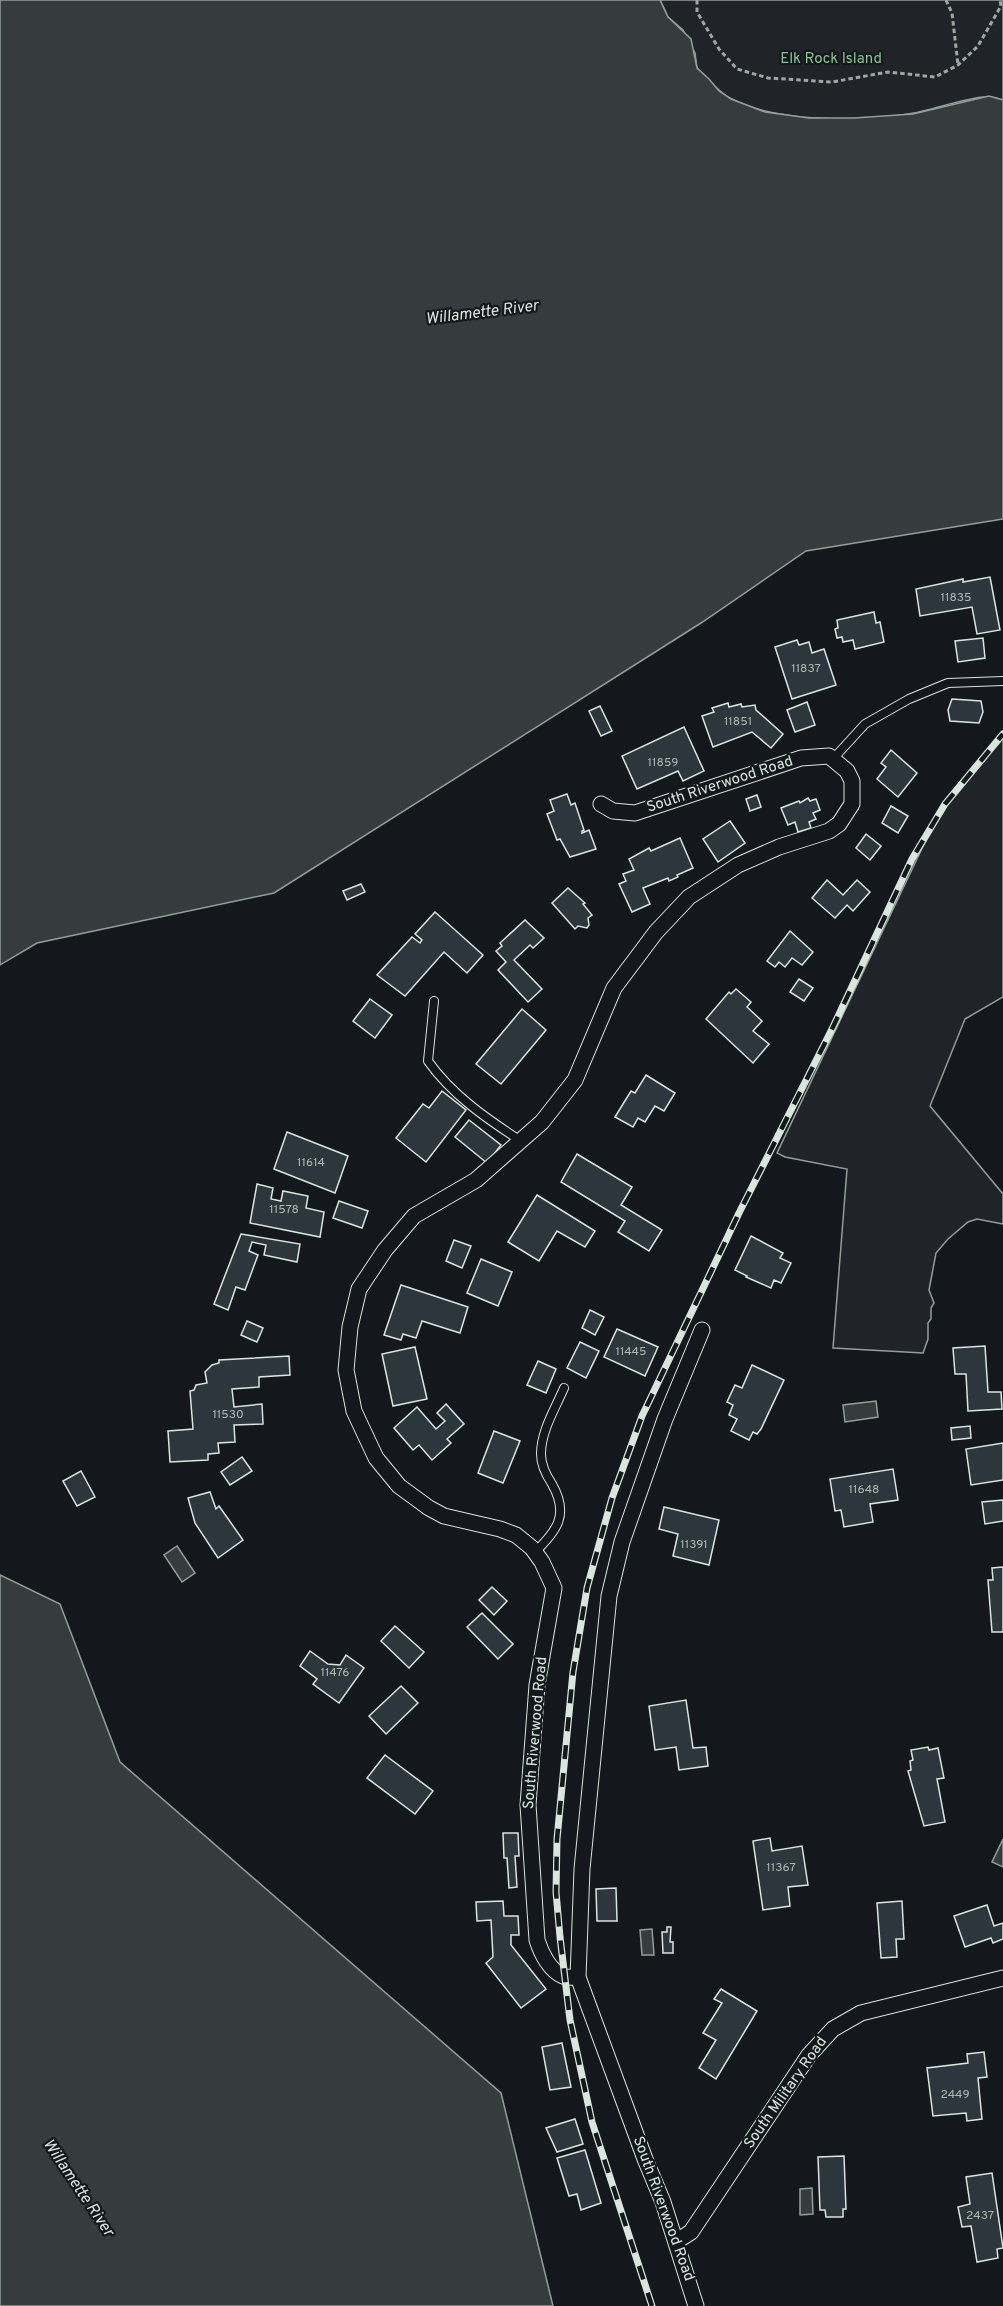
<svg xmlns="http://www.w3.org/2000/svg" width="1003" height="2306" viewBox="0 0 1003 2306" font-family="Overpass,sans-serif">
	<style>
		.green { fill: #202428; stroke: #939e99; stroke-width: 1.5 }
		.water { fill: #363b3e; stroke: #939e99; stroke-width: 1.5 }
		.building { fill: #2c363c; stroke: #d8e6dc; stroke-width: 1.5 }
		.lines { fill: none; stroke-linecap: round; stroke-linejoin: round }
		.lane-casing { stroke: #d8e6dc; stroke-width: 10 }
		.street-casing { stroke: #d8e6dc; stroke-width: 17 }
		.path { stroke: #9da8a2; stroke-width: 3; stroke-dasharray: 4.5 3; stroke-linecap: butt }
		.lane { stroke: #14181c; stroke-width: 8 }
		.street { stroke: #14181c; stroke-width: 15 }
		.rail-casing { stroke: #d8e6dc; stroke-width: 7 }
		.rail { stroke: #14181c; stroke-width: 4.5; stroke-dasharray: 14; stroke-linecap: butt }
		.labels { text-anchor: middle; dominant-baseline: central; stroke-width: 4.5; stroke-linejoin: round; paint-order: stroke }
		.number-label { font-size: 12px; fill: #adbab4 }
		.park-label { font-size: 15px; fill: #8ac095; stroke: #14181c }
		.street-label { font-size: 15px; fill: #d8e6dc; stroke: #14181c }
		.water-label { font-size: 16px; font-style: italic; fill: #d8e6dc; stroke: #14181c }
	</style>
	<rect width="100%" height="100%" fill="#14181c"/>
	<g class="green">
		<path d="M660,0H1003V100C999,99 994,97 990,97C975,95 932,110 914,113C865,122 775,123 730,98C717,91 708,78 697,68L695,53L683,30L668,17Z"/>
		<path d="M1003,733V997L965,1019L930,1106L1003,1194V1224L977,1219L968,1222L948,1239L936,1253L929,1290L934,1303L931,1308V1319L928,1323V1339L923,1353L833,1348L847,1169L785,1157L777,1153L926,840C947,802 971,765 1003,733Z"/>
	</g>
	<g class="water">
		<polygon points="0,0 660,0 668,17 691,39 697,68 709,79 719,91 731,99 765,112 809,118 854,118 913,114 989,96 1003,100 1003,519 806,551 701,623 274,893 37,943 0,965"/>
		<polygon points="876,1401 878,1417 845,1422 843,1405"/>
		<polygon points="177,1546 195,1573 182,1582 164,1555"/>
		<polygon points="0,1575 60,1604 120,1762 501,2093 553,2306 0,2306"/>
		<polygon points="1003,1839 1003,1867 992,1862"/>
		<polygon points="652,1929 654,1955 642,1955 640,1930"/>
		<polygon points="812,2188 813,2214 800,2215 800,2189"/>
	</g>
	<g class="building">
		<polygon points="990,577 1000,630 977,634 972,607 920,616 916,589 963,579 963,582"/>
		<polygon points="874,612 876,623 880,622 884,642 855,649 853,640 843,642 842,637 837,638 835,629 838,628 837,620"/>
		<polygon points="983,638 985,658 958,662 955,641"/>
		<polygon points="797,640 799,645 809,642 812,653 824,649 836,685 792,699 775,647"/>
		<polygon points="952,699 981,701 983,712 979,723 950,721 948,710"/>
		<polygon points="807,702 815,725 795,732 787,710"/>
		<polygon points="728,703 729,707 741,704 742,707 755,705 756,710 783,734 771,748 752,732 713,747 702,716 714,712 712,708"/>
		<polygon points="600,706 612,731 601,736 589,711"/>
		<polygon points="684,727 704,771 683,781 678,771 637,789 622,756"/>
		<polygon points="891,750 917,773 898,797 877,779 886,767 881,763"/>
		<polygon points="567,794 571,805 575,803 584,830 582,831 582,833 589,830 596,849 570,857 560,839 557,840 547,814 554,811 550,800"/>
		<polygon points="757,795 761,807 750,811 746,799"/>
		<polygon points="808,798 810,801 816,799 820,810 813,813 816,819 809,822 811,828 798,832 795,822 788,825 781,808 799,801 800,803"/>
		<polygon points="891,806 908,816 898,833 882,823"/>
		<polygon points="730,821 745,843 718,862 703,839"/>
		<polygon points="866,834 881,846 870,860 856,848"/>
		<polygon points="680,838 693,868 677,875 678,877 669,881 668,878 643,888 650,904 632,912 619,884 626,881 623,874 634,870 629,859 649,848 651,851"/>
		<polygon points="827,880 843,895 857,880 870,892 853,911 847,905 835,918 812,898"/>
		<polygon points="361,884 365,892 347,900 343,891"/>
		<polygon points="568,888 585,903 583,904 592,915 588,918 589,925 587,928 578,926 575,929 552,903"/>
		<polygon points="435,912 483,955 467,973 444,952 405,996 377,975 412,937 420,943 422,940 415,934"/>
		<polygon points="525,920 544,938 533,948 530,945 514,960 542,989 528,1002 498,970 506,962 496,951 502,946 500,943"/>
		<polygon points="790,931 813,952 802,965 792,958 785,967 779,962 775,967 767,961"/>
		<polygon points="799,979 813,988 804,1001 790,992"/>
		<polygon points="736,989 751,1002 747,1007 762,1021 753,1031 769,1044 753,1063 706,1019 729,992 731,994"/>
		<polygon points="370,999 392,1015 375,1038 353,1021"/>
		<polygon points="522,1009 546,1030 501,1084 476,1064"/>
		<polygon points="646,1075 675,1093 664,1111 655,1106 645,1122 638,1118 633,1127 615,1117 631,1091 635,1093"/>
		<polygon points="442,1091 466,1110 426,1162 396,1138 423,1104 429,1108"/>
		<polygon points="469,1120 501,1145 487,1163 455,1137"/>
		<polygon points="287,1132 348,1156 335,1193 274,1169"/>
		<polygon points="577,1154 632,1187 621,1205 662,1230 649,1251 618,1232 625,1221 561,1182"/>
		<polygon points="257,1184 273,1188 271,1199 281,1201 283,1191 308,1196 306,1208 324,1212 320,1237 250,1223"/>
		<polygon points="537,1195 595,1231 585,1247 557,1231 539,1261 508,1242"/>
		<polygon points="339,1201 368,1211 362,1228 333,1218"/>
		<polygon points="241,1234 300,1244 297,1262 264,1255 266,1245 252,1242 249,1251 258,1255 245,1290 236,1287 228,1310 214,1304"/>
		<polygon points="751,1236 783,1253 780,1258 791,1263 781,1283 774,1280 771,1288 746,1277 747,1276 735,1270"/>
		<polygon points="454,1240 471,1246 462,1268 446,1261"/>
		<polygon points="481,1259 512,1272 498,1306 467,1293"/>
		<polygon points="401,1285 468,1307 460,1333 422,1321 416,1338 403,1334 401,1340 384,1335"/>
		<polygon points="590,1310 604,1317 595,1335 582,1328"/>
		<polygon points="247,1321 263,1328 257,1342 241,1335"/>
		<polygon points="617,1329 658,1347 645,1376 604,1357"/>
		<polygon points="580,1342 599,1351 586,1378 567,1368"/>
		<polygon points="985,1346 988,1392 1001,1392 1002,1409 968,1411 966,1374 955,1374 953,1348"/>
		<polygon points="415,1347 427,1399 393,1406 382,1354"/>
		<polygon points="289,1356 290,1375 259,1377 259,1387 232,1389 234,1407 262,1404 263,1424 234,1425 235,1442 218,1443 219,1453 208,1454 208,1460 170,1462 168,1431 193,1429 190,1391 194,1390 196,1385 207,1383 205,1372 212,1365 219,1363 219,1360"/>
		<polygon points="538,1361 556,1369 546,1393 527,1385"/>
		<polygon points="752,1365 784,1380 761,1429 757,1434 753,1432 749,1440 731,1431 737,1419 729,1415 733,1405 727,1402 735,1385 742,1388"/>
		<polygon points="446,1404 464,1424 447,1439 451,1443 432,1460 419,1445 413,1450 394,1428 417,1407 436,1429 445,1421 437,1413"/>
		<polygon points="970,1426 971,1438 952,1440 951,1428"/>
		<polygon points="494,1431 520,1441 503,1483 478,1473"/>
		<polygon points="1003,1443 1003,1480 971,1485 966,1449"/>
		<polygon points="242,1457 252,1471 230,1485 221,1472"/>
		<polygon points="893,1469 898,1500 870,1504 873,1522 844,1527 841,1510 835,1511 830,1479"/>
		<polygon points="81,1471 95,1497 77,1506 63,1481"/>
		<polygon points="210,1492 216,1509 219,1506 243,1540 218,1558 195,1523 188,1498"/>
		<polygon points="1003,1500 1003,1521 985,1524 982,1502"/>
		<polygon points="664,1507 719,1520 709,1565 673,1556 678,1534 659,1529"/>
		<polygon points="1003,1567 1003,1632 992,1632 988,1580 993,1580 992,1568"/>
		<polygon points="492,1587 507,1601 494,1615 479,1600"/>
		<polygon points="482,1613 513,1644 498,1659 467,1627"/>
		<polygon points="395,1626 424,1652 409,1668 381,1641"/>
		<polygon points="310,1651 328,1664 340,1665 346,1655 364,1668 339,1703 313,1684 317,1679 300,1666"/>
		<polygon points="401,1686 418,1703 386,1734 369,1716"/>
		<polygon points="686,1700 693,1748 706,1747 708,1766 679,1770 676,1747 655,1750 649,1706"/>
		<polygon points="928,1747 929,1750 938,1748 944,1778 937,1779 945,1822 924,1826 908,1771 911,1770 910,1761 913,1760 911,1750"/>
		<polygon points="385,1755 433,1791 415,1814 367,1778"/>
		<polygon points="503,1833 518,1833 519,1856 515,1856 517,1887 509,1888 507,1858 504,1858"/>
		<polygon points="770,1838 772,1851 802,1846 808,1885 788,1887 790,1906 763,1910 753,1841"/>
		<polygon points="616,1888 617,1921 597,1921 596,1889"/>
		<polygon points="503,1901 504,1916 518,1916 519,1935 511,1935 511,1945 546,1989 521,2008 486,1963 493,1957 491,1920 477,1921 476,1902"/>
		<polygon points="902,1901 904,1939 896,1939 897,1957 881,1958 877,1903"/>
		<polygon points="987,1905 994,1926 1003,1923 1003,1939 993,1943 991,1938 965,1947 954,1916"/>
		<polygon points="667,1927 671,1927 670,1942 673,1942 673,1953 663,1953 662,1932 667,1932"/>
		<polygon points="721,1989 757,2011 716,2079 699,2068 716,2040 703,2033 722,2003 714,1999"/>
		<polygon points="562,2043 571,2087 550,2090 542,2047"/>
		<polygon points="984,2052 987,2077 978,2078 982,2119 967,2121 966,2113 933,2116 927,2068 968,2063 967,2054"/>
		<polygon points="575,2119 583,2144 557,2152 546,2128"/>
		<polygon points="585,2150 601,2203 581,2210 577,2194 569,2196 557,2158"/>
		<polygon points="844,2156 846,2209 843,2209 843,2217 826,2217 825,2210 820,2210 818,2157"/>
		<polygon points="992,2173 1003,2248 997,2249 998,2258 977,2262 971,2226 962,2227 958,2207 970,2204 966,2177"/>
	</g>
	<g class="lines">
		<g class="lane-casing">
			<g id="lane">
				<polyline points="833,759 865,724 909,699 948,683 1003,681"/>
				<path d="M434,1001L428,1061C452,1095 487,1119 521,1141"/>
				<path d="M535,1552C558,1530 569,1514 552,1484C546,1475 541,1464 541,1454C541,1431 555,1409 564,1388"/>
			</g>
		</g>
		<g class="street-casing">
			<g id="street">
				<path d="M578,1977C573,1977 567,1978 563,1976C550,1971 541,1953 537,1940L528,1805L537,1685L554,1588L542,1562L532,1548L516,1535L500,1529L444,1516L429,1508L399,1486L376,1458L354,1411L346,1370L350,1327L359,1289L385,1250L414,1216L476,1180L542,1122L575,1080L614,988L656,932L689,897L738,865L779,847L829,831L839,824L852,804V781L847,771L829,756L801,758L635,813L613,811L601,804"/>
				<polyline points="677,2241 691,2232 809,2055 833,2029 861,2013 1003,1978"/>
				<polyline points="696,2306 663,2202 645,2159 578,1977 582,1869 609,1596 622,1542 665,1419 702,1330"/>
			</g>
		</g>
		<g class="path">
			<polyline points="697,0 697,12 719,49 737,69 768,78 832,82 888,72 935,77 958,65 978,46 1001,6 1000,0"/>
			<polyline points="946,0 952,13 958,65"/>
		</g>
		<use href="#lane" class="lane"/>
		<use href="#street" class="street"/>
		<g class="rail-casing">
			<polyline id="rail" points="652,2306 592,2122 570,2020 560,1937 556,1892 557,1839 573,1672 587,1588 612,1498 642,1416 739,1213 833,1027 912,859 945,804 1003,734"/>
		</g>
		<use href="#rail" class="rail"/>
	</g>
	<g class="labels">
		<g class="number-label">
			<text x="956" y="598">11835</text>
			<text x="806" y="669">11837</text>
			<text x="738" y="722">11851</text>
			<text x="663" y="763">11859</text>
			<text x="311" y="1163">11614</text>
			<text x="284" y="1210">11578</text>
			<text x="631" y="1352">11445</text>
			<text x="228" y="1415">11530</text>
			<text x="864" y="1490">11648</text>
			<text x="694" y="1545">11391</text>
			<text x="335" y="1673">11476</text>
			<text x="781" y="1868">11367</text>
			<text x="955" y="2095">2449</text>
			<text x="980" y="2216">2437</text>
		</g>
		<g class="park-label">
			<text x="831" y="59">Elk Rock Island</text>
		</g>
		<g class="street-label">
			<text transform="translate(720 785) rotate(-18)">South Riverwood Road</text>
			<text transform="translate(536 1733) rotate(-85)">South Riverwood Road</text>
			<text transform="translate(786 2093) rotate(-55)">South Military Road</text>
			<text transform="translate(663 2209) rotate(70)">South Riverwood Road</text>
		</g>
		<g class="water-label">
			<text transform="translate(482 313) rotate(-7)">Willamette River</text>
			<text transform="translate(78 2188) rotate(56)">Willamette River</text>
		</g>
	</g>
</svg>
